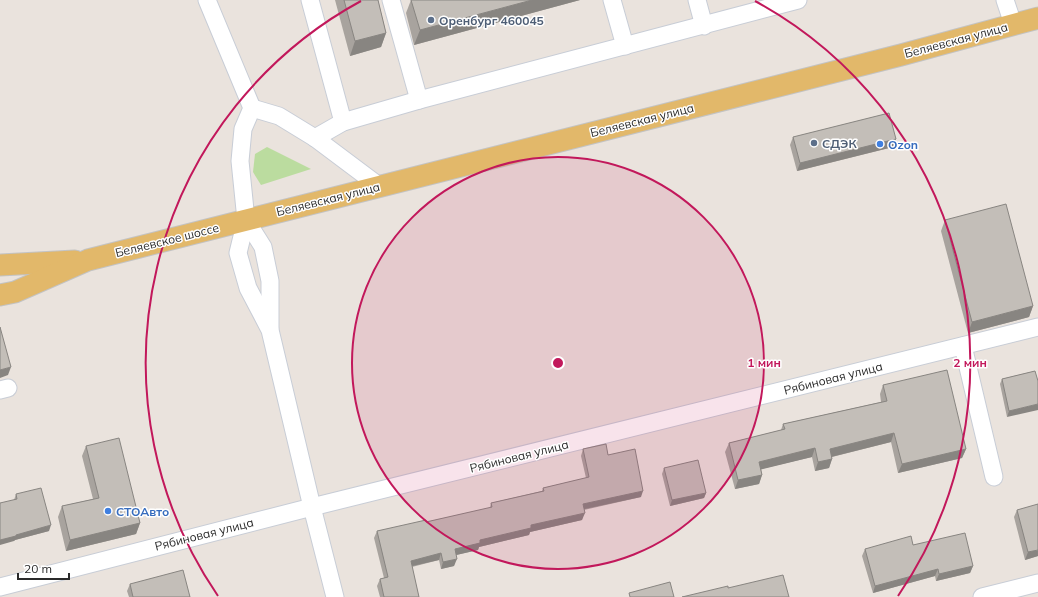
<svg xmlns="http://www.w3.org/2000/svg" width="1038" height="597" viewBox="0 0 1038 597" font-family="Mulish,sans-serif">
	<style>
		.green { fill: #bbdc9f }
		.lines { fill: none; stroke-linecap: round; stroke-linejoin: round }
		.minor-casing { stroke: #c8cdd6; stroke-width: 19 }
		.major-casing { stroke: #c3c3c3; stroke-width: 23 }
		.minor { stroke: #fff; stroke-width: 17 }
		.major { stroke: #e2b86a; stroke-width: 21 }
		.wall { fill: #a8a39e }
		.shaded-wall { fill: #888581 }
		.building { fill: #c3beb8; stroke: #888581 }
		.ring { fill: none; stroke: #c2185b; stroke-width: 2 }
		.service-dot { fill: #5c6f8a; stroke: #fff; stroke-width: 1.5 }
		.shop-dot { fill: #3f7fe0; stroke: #fff; stroke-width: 1.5 }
		.labels { text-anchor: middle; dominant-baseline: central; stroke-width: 3; stroke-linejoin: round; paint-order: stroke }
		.service-label { font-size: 12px; font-weight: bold; fill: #4e5e75; stroke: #fff; text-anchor: start }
		.street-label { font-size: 12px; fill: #2a2a2a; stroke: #fff }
		.shop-label { font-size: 12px; font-weight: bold; fill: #366cbe; stroke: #fff; text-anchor: start }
		.centre { fill: #c2185b; stroke: #fff; stroke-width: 2 }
		.ring-label { font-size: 12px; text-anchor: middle; font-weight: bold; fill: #c2185b; stroke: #fff; stroke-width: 3; stroke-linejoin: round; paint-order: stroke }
	</style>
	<rect width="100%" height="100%" fill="#eae3dd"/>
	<polygon class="green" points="267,147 311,169 261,185 253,172 255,154"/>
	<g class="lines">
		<g class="minor-casing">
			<g id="minor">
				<polyline points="207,0 252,108 243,129 240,161 246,220 238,253 248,288 270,330 312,507 335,597"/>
				<polyline points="310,0 343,122"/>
				<polyline points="391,0 419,100"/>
				<polyline points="612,0 625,46"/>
				<polyline points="697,0 704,26"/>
				<polyline points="1005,0 1013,24"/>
				<polyline points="252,108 279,116 315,138 379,186"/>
				<polyline points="315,138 343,122 419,100 798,0"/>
				<polyline points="246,220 263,247 270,281 270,328"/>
				<polyline points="963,346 994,477"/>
				<polyline points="0,390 8,388"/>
				<polyline points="0,587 312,507 1038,327"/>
				<polyline points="982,597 1038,583"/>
			</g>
		</g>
		<g class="major-casing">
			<g id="major">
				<polyline points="0,265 75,261"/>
				<polyline points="0,295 15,292 88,260 901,55 1038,18"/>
			</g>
		</g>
		<use href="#minor" class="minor"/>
		<use href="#major" class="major"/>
	</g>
	<g class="wall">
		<polygon points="335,0 378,0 386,33 381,47 350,56"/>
		<polygon points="411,0 580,0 414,45 406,13"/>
		<polygon points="793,137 896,139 893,147 797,171 790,145"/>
		<polygon points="945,220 1033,306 1029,317 968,333 941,231"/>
		<polygon points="1035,371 1007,417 1000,384 1002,379"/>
		<polygon points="883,385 966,449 962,458 898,473 891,442 832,457 832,459 829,468 815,471 812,457 761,469 762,475 759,484 735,489 725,452 729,443 781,430 783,424 881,402 880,394"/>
		<polygon points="86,446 140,523 136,534 66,551 58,517 62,506 93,499 82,456"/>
		<polygon points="583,449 608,455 641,497 584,510 582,520 530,532 529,535 479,547 478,550 456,555 454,566 441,569 439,560 412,567 419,597 380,597 377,586 380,579 384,578 374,538 377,531 426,522 490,508 491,503 542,491 543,488 586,478 581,456"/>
		<polygon points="664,468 706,493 704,498 670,506 662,474"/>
		<polygon points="16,494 49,531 15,540 14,541 14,500"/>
		<polygon points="1017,510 1038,556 1025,560 1014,517"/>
		<polygon points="913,545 973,566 970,573 936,581 935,576 873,593 862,556 865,549"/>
		<polygon points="130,584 190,597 129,597 127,591"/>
	</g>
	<g class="shaded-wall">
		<polygon points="532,0 580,0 414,45 420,30"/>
		<polygon points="386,33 381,47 350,56 355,41"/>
		<polygon points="896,139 893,147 797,171 800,163"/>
		<polygon points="1033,306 1029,317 968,333 972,322"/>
		<polygon points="11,367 8,375 0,378 0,370"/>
		<polygon points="1038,404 1038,410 1007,417 1009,411"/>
		<polygon points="894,433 891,442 827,458 830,449"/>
		<polygon points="815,448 812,457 755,471 759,462"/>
		<polygon points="966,449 962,458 898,473 902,464"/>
		<polygon points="832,459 829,468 815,471 818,462"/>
		<polygon points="762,475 759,484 735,489 738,480"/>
		<polygon points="643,491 641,497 580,510 583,504"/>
		<polygon points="706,493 704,498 670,506 672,500"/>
		<polygon points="585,513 582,520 530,532 529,535 479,547 478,550 452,556 455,549 480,540 531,525"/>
		<polygon points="140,523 136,534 66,551 70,540"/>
		<polygon points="51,525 49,531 15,540 14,541 0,545 0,540 16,535"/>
		<polygon points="1038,550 1038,556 1025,560 1028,552"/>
		<polygon points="441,553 439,560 408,567 411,561"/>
		<polygon points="457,559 454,566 441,569 443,562"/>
		<polygon points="973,566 970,573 936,581 939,574"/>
		<polygon points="938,569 935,576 873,593 875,586"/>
	</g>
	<g class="building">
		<polygon points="344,0 378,0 386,33 355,41"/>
		<polygon points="411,0 532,0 420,30"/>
		<polygon points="889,113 896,139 800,163 793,137"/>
		<polygon points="1006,204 1033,306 972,322 945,220"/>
		<polygon points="0,327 11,367 0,370"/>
		<polygon points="947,370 966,449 902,464 894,433 830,449 832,459 818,462 815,448 759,462 762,475 738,480 729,443 785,429 783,424 887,401 883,385"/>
		<polygon points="1035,371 1038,381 1038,404 1009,411 1002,379"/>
		<polygon points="119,438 140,523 70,540 62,506 99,498 86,446"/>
		<polygon points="606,444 608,455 635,449 643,491 583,504 585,513 531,525 531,528 480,540 480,543 455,549 457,559 443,562 441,553 411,561 419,597 384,597 380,579 388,577 377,531 426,520 426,522 492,507 491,503 544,491 543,488 589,477 583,449"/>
		<polygon points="698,460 706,493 672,500 664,468"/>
		<polygon points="41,488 51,525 16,535 16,536 0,540 0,503 17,499 16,494"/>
		<polygon points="1038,504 1038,550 1028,552 1017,510"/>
		<polygon points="965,533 973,566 939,574 938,569 875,586 865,549 911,536 913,545"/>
		<polygon points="183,570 190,597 133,597 130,584"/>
		<polygon points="783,575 789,597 682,597 728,586 728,588"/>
		<polygon points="670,582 674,597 630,597 629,593"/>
	</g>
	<circle cx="558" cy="363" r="206" fill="#c2185b" fill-opacity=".12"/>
	<g class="ring">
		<circle cx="558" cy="363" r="206"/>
		<path d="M218 596A412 412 0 0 1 361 1M755 1A412 412 0 0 1 898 596"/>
	</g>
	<g class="service-dot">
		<circle cx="431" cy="20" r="4"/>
		<circle cx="814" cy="143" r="4"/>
	</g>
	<g class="shop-dot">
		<circle cx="880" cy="144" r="4"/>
		<circle cx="108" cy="511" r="4"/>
	</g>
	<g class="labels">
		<g class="service-label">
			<text x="439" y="20">Оренбург 460045</text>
			<text x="822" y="143">СДЭК</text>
		</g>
		<g class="street-label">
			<text transform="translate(956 40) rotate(-15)">Беляевская улица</text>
			<text transform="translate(642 120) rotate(-14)">Беляевская улица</text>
			<text transform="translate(328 199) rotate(-14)">Беляевская улица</text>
			<text transform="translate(167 240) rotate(-14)">Беляевское шоссе</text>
			<text transform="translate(833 378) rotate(-14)">Рябиновая улица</text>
			<text transform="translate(519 456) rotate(-14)">Рябиновая улица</text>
			<text transform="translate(204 534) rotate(-14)">Рябиновая улица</text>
		</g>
		<g class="shop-label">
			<text x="888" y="144">Ozon</text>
			<text x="116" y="511">СТОАвто</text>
		</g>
	</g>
	<circle cx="558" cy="363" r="6" class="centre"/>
	<g class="ring-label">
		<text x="764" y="367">1 мин</text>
		<text x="970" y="367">2 мин</text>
	</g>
	<path d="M18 573v6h51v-6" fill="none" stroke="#2a2a2a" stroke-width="2"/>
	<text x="24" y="573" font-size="12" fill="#2a2a2a" stroke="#ffffff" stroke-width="3" paint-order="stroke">20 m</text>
</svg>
